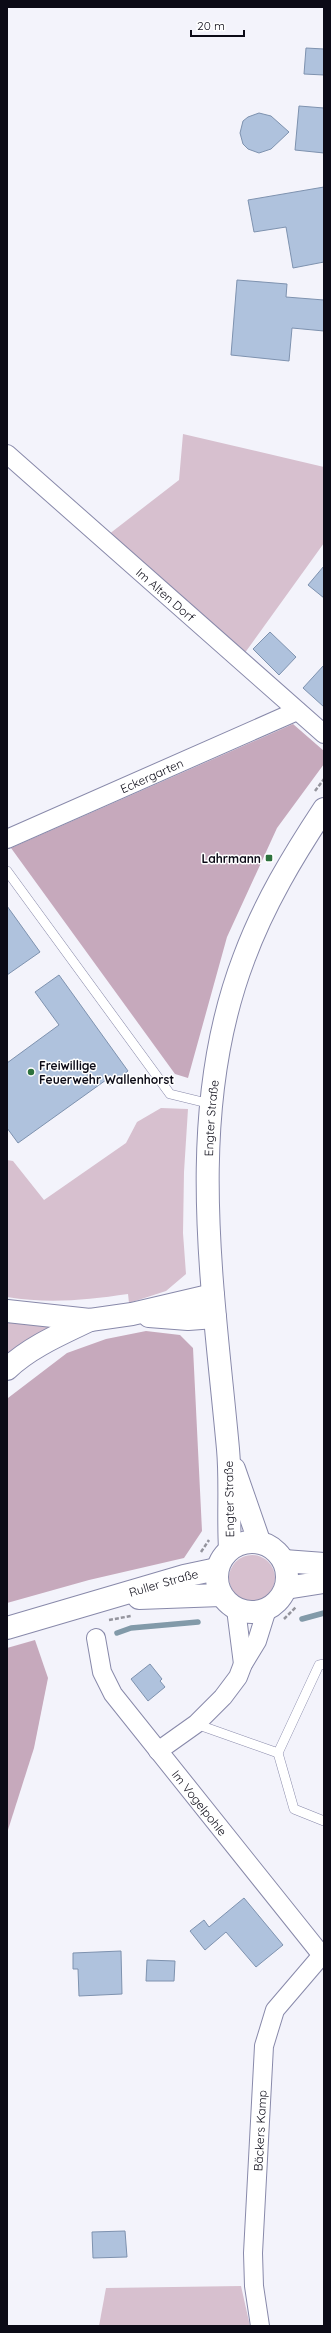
<svg xmlns="http://www.w3.org/2000/svg" width="331" height="2333" viewBox="0 0 331 2333" font-family="Quicksand,sans-serif">
	<style>
		.green { fill: #d7c0cf }
		.forest { fill: #c6a9bc }
		.lines { fill: none; stroke-linecap: round; stroke-linejoin: round }
		.stream { stroke: #829aa9; stroke-width: 5.5 }
		.building { fill: #afc2dd; stroke: #7e92af }
		.service-casing { stroke: #8889aa; stroke-width: 10 }
		.minor-casing { stroke: #8889aa; stroke-width: 20 }
		.secondary-casing { stroke: #8889aa; stroke-width: 24 }
		.trunk-casing { stroke: #8889aa; stroke-width: 24 }
		.path { stroke: #94949d; stroke-width: 2.5; stroke-dasharray: 4 2; stroke-linecap: butt }
		.service { stroke: #fff; stroke-width: 9 }
		.minor { stroke: #fff; stroke-width: 18 }
		.secondary { stroke: #fff; stroke-width: 22 }
		.trunk { stroke: #fff; stroke-width: 22 }
		.poi-dot { fill: #2d723d; stroke: #fff; stroke-width: 1.5 }
		.labels { text-anchor: middle; dominant-baseline: central; stroke-width: 3; stroke-linejoin: round; paint-order: stroke }
		.street-label { font-size: 12px; fill: #0b0a16; stroke: #fff }
		.poi-label { font-size: 12px; font-weight: bold; fill: #0b0a16; stroke: #fff; text-anchor: end }
	</style>
	<rect width="100%" height="100%" fill="#f3f3fb"/>
	<g class="green">
		<polygon points="183,434 324,467 324,543 239,661 104,538 179,480"/>
		<path d="M161,1108L188,1109L184,1172L183,1233L186,1274L166,1291L129,1303L128,1294C86,1300 49,1304 7,1297V1160L13,1161L44,1200L126,1143L137,1122Z"/>
		<polygon points="7,1320 63,1325 7,1361"/>
		<circle cx="252" cy="1578" r="23"/>
		<polygon points="241,2286 250,2326 99,2326 106,2288"/>
	</g>
	<g class="forest">
		<polygon points="293,724 324,751 324,764 277,828 227,937 188,1078 175,1074 11,848"/>
		<polygon points="146,1331 180,1335 193,1348 202,1531 184,1558 89,1580 7,1603 8,1398 67,1353 106,1339"/>
		<polygon points="35,1640 48,1678 34,1748 7,1833 7,1648"/>
	</g>
	<g class="lines">
		<g class="stream">
			<polyline points="302,1619 324,1613"/>
			<polyline points="117,1633 131,1628 198,1622"/>
		</g>
	</g>
	<g class="building">
		<polygon points="306,48 324,49 324,75 304,74"/>
		<polygon points="299,106 324,108 324,153 295,150"/>
		<polygon points="259,113 271,116 289,132 271,149 259,153 248,149 243,144 240,133 243,121 248,117"/>
		<polygon points="324,187 324,262 293,268 286,227 254,232 248,200"/>
		<polygon points="237,280 287,284 286,297 324,300 324,331 292,328 289,361 231,355"/>
		<polygon points="324,566 324,598 308,585"/>
		<polygon points="270,632 296,657 279,675 253,649"/>
		<polygon points="324,665 324,707 303,688"/>
		<polygon points="7,906 40,952 7,975"/>
		<polygon points="59,975 128,1071 109,1085 106,1080 18,1143 7,1128 7,1063 59,1025 35,992"/>
		<polygon points="150,1664 162,1679 160,1681 165,1687 148,1701 131,1679"/>
		<polygon points="244,1898 283,1945 256,1967 226,1932 205,1950 190,1931 204,1920 209,1927"/>
		<polygon points="121,1951 122,1994 79,1996 78,1969 73,1969 73,1953"/>
		<polygon points="147,1960 175,1961 174,1981 146,1981"/>
		<polygon points="125,2231 127,2257 93,2258 92,2232"/>
	</g>
	<g class="lines">
		<g class="service-casing">
			<g id="service">
				<polyline points="7,871 170,1094 211,1104"/>
				<polyline points="196,1724 278,1753 319,1665 324,1664"/>
				<polyline points="278,1753 294,1809 324,1821"/>
			</g>
		</g>
		<g class="minor-casing">
			<g id="minor">
				<path id="s1" d="M7,454L324,734"/>
				<path id="s2" d="M7,839L297,711"/>
				<polyline points="236,1609 243,1664"/>
				<path id="s3" d="M96,1638L102,1672L113,1694L324,1958"/>
				<polyline points="158,1751 196,1724 223,1697 238,1677 243,1664 257,1641 267,1609"/>
				<path id="s4" d="M260,2326L254,2286L253,2253L264,2046L275,2010L322,1955"/>
			</g>
		</g>
		<g class="secondary-casing">
			<g id="secondary">
				<polyline points="234,1469 259,1541"/>
				<circle cx="252" cy="1577" r="35"/>
				<path id="s5" d="M230,1549C228,1515 231,1482 228,1449C213,1286 184,1115 244,958C264,904 293,856 324,809"/>
				<polyline points="284,1561 324,1564"/>
				<polyline points="286,1588 324,1582"/>
				<polyline points="139,1598 221,1595"/>
				<path id="s6" d="M7,1628L184,1576L217,1569"/>
			</g>
		</g>
		<g class="trunk-casing">
			<g id="trunk">
				<polyline points="7,1311 90,1320 132,1314 213,1295"/>
				<polyline points="149,1316 188,1319 215,1317"/>
				<path d="M7,1369C30,1347 61,1334 90,1320"/>
			</g>
		</g>
		<g class="path">
			<polyline points="315,791 324,779"/>
			<polyline points="201,1552 209,1540"/>
			<polyline points="284,1619 296,1607"/>
			<polyline points="109,1620 131,1616"/>
		</g>
		<use href="#service" class="service"/>
		<use href="#minor" class="minor"/>
		<use href="#secondary" class="secondary"/>
		<use href="#trunk" class="trunk"/>
	</g>
	<g class="poi-dot">
		<rect x="265" y="854" width="8" height="8" rx="2"/>
		<circle cx="31" cy="1072" r="4"/>
	</g>
	<g class="labels">
		<g class="street-label">
			<text stroke="none"><textPath href="#s1" startOffset="212">Im Alten Dorf</textPath></text>
			<text stroke="none"><textPath href="#s2" startOffset="158">Eckergarten</textPath></text>
			<text stroke="none"><textPath href="#s5" startOffset="432">Engter Straße</textPath></text>
			<text transform="translate(229 1499) rotate(-91)">Engter Straße</text>
			<text stroke="none"><textPath href="#s6" startOffset="163">Ruller Straße</textPath></text>
			<text stroke="none"><textPath href="#s3" startOffset="198">Im Vogelpohle</textPath></text>
			<text stroke="none"><textPath href="#s4" startOffset="196">Bäckers Kamp</textPath></text>
		</g>
		<g class="poi-label">
			<text x="261" y="858">Lahrmann</text>
			<text x="39" y="1065" text-anchor="start">Freiwillige<tspan x="39" dy="14">Feuerwehr Wallenhorst</tspan></text>
		</g>
	</g>
	<rect width="331" height="2333" fill="none" stroke="#0b0a16" stroke-width="16"/>
	<path d="M191 30v6h53v-6" fill="none" stroke="#0b0a16" stroke-width="2"/>
	<text x="197" y="30" font-size="12" fill="#0b0a16" stroke="#ffffff" stroke-width="3" paint-order="stroke">20 m</text>
</svg>
